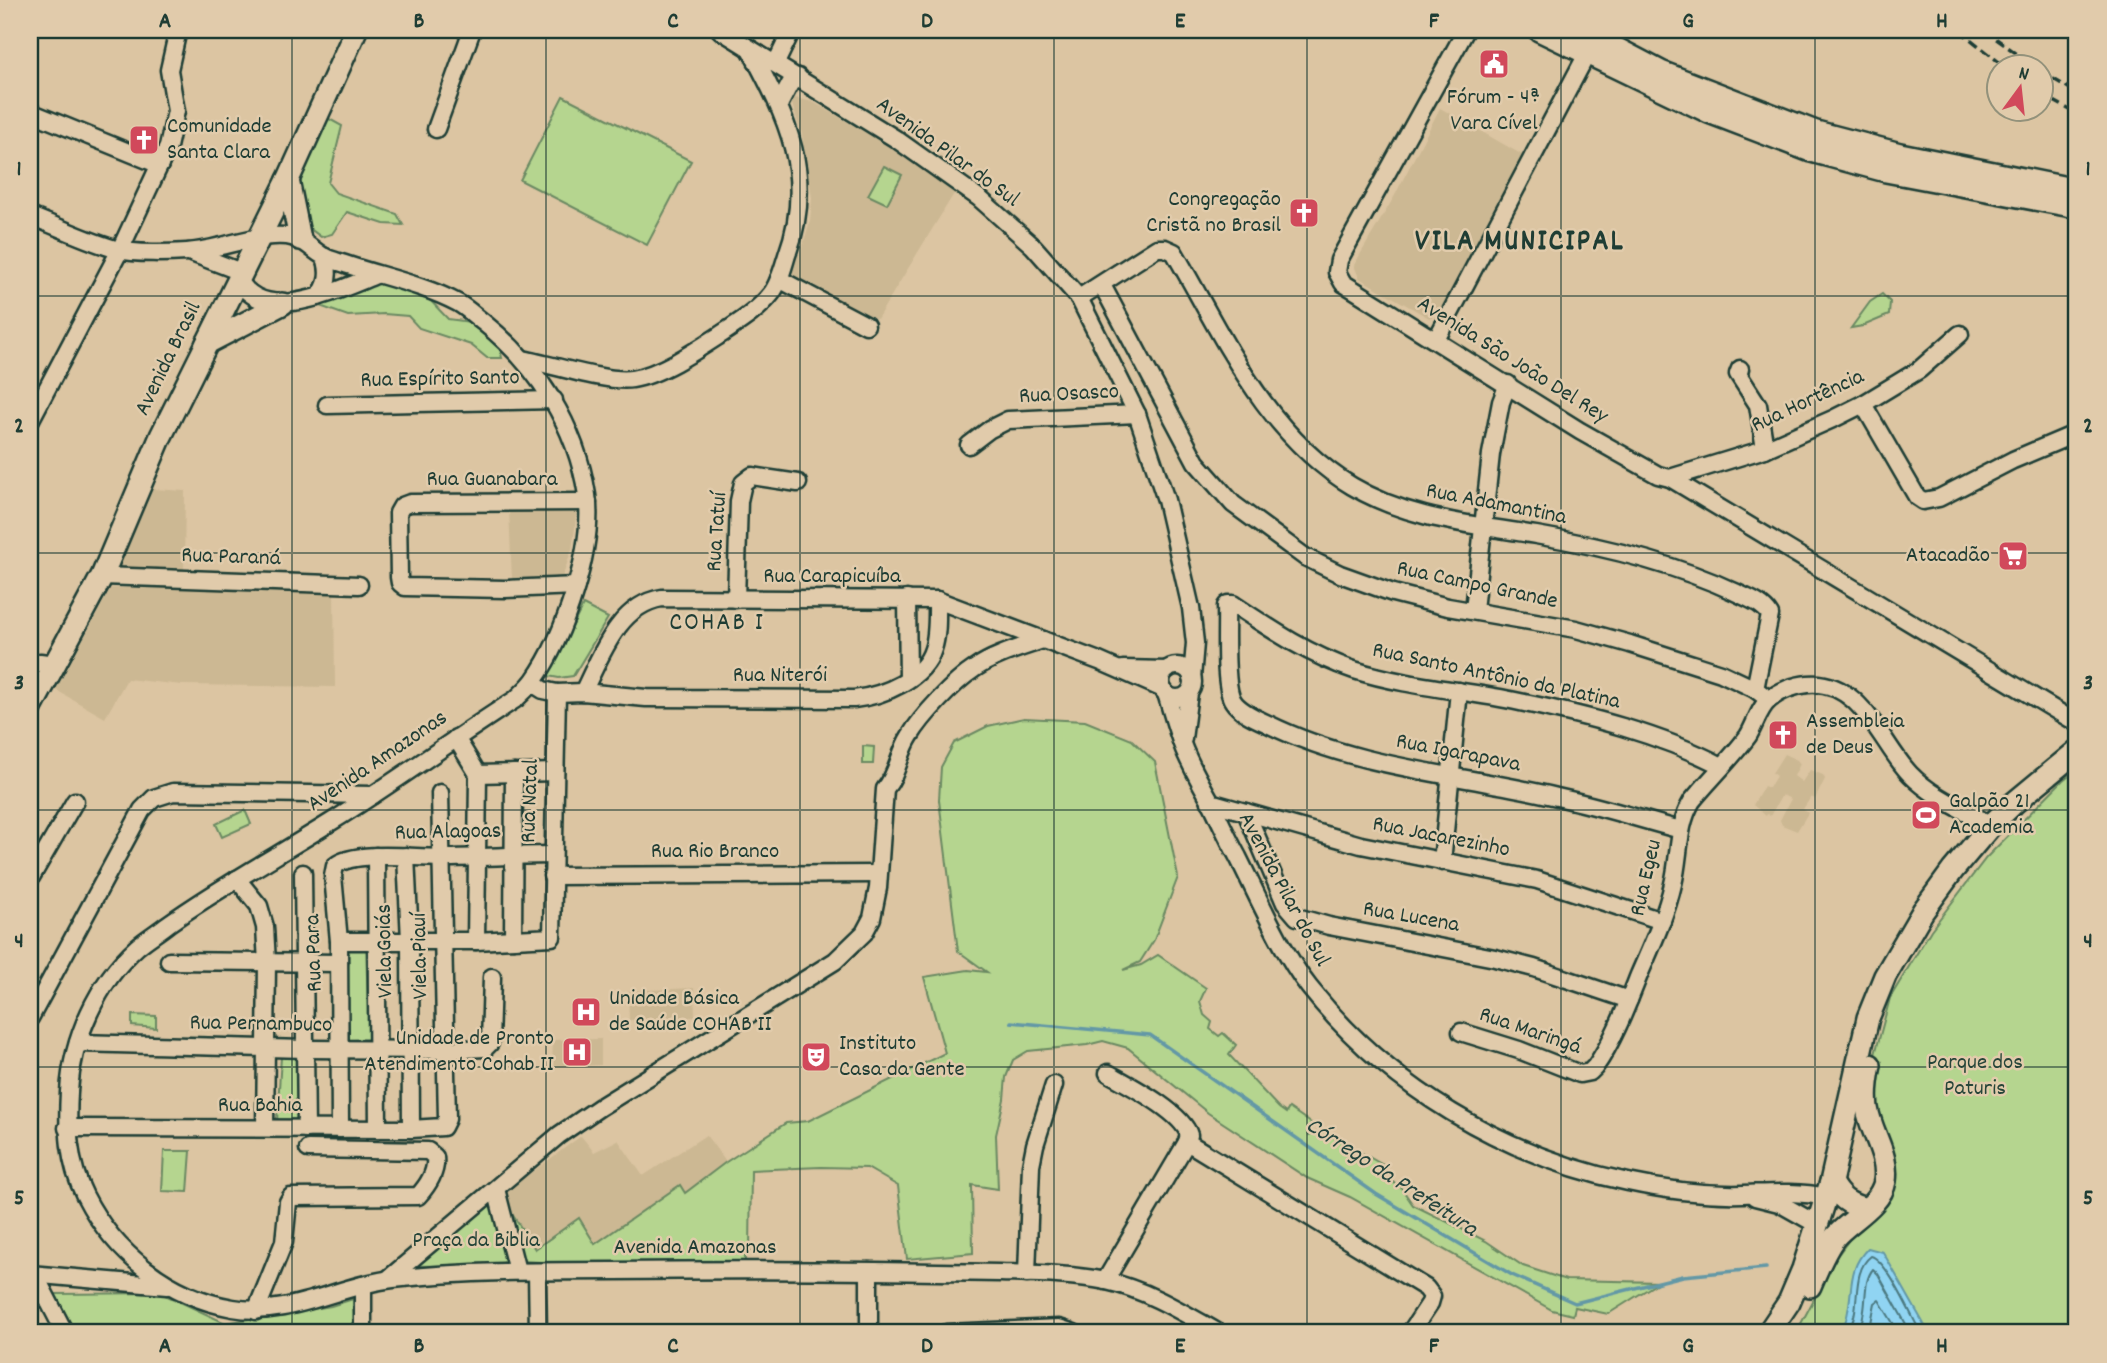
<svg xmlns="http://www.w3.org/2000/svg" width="2107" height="1363" viewBox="0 0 2107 1363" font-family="Dekko,sans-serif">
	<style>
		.built { fill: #ccb893 }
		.green { fill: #b5d58f; stroke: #6a8962; stroke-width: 2 }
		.water { fill: #90d4f2; stroke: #6398a6; stroke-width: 2 }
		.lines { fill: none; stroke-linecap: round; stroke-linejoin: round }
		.shore { stroke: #4c7980; stroke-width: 2 }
		.stream { stroke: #6398a6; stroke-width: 3.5 }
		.minor-casing { stroke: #1f3d34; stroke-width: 21 }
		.major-casing { stroke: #1f3d34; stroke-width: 26 }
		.minor { stroke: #e1cbab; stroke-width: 16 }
		.major { stroke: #e1cbab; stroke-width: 21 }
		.rail { stroke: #1f3d34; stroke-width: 3.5; stroke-dasharray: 10 5; stroke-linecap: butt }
		.grid { fill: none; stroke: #1f3d34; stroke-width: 2; stroke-opacity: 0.55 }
		.labels { text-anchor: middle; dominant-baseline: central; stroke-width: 5; stroke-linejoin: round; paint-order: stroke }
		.poi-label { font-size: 23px; fill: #1f3d34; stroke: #e1cbab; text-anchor: start }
		.street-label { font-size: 23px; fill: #1f3d34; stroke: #e1cbab }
		.park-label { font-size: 23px; fill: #264539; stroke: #e1cbab }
		.water-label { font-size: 24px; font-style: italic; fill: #25453e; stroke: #e1cbab }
		.quarter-label { font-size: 26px; letter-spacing: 2px; fill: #1f3d34; stroke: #e1cbab }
		.district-label { font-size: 30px; font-weight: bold; letter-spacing: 2px; fill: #1f3d34; stroke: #e1cbab }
		.neatline { fill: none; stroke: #1f3d34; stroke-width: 2.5 }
		.grid-label { font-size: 23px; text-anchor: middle; font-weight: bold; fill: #1f3d34 }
	</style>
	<rect width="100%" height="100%" fill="#dcc5a2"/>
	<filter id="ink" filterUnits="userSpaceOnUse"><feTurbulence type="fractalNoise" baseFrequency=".0143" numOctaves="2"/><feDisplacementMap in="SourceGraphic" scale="14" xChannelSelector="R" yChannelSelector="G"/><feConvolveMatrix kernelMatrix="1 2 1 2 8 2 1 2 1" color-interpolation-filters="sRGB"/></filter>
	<g filter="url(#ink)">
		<g class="built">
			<polygon points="795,98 813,102 894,149 955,192 877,319 794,275 792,270 803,245 810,221 812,198 802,135 792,104"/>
			<polygon points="1440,108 1526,157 1443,312 1429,318 1359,278 1354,265 1394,197"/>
			<polygon points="153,489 185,491 184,572 117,571"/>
			<polygon points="572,507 576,514 575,528 572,549 561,581 512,581 509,509"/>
			<polygon points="111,588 334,589 335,687 182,685 127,679 105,718 56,690"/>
			<polygon points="1784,754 1797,760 1800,764 1794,776 1802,782 1810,770 1823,775 1825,779 1815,799 1811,797 1803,809 1808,813 1797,831 1782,825 1780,820 1791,799 1782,795 1770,816 1767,814 1766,816 1753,805 1764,786 1769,788 1776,776 1772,773"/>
			<polygon points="694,988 695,1017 629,1020 628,991"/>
			<polygon points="601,1039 601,1065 552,1067 553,1040"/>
			<polygon points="706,1135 726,1162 685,1193 679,1185 595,1244 535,1249 512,1214 504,1193 581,1136 594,1152 618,1140 643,1176"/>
		</g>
		<g class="green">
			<polygon points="563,96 691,161 647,245 520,180"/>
			<path d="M322,115L342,126L328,183L336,193L397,214L403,225L384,224L347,212L332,234L321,237C315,232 304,226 301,219C285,186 309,145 322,115Z"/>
			<polygon points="884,166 902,175 887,204 868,195"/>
			<polygon points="372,281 427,297 448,319 471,322 499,344 502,358 487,358 471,345 419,328 408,316 384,314 348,316 314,304"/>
			<polygon points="1882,294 1890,302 1889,315 1863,326 1851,328 1870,302"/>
			<polygon points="583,605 608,618 573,676 559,678 548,676"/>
			<polygon points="1024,718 1085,721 1132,740 1155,762 1178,877 1154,940 1140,962 1123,970 1141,965 1158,955 1206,988 1200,1001 1204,1015 1212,1022 1210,1029 1219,1036 1223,1033 1236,1045 1229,1055 1279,1108 1286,1113 1289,1108 1311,1123 1307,1132 1309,1135 1321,1130 1383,1165 1381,1176 1400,1186 1413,1205 1486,1241 1523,1266 1566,1280 1659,1282 1608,1314 1575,1307 1573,1315 1552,1310 1350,1197 1307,1178 1208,1113 1128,1048 1103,1041 1087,1045 1028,1051 1013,1060 1006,1077 1004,1099 996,1135 998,1189 972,1185 973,1253 907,1259 898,1186 867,1168 821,1167 751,1170 750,1252 745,1253 745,1266 597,1265 522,1261 512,1214 535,1249 579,1218 595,1244 680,1185 685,1193 726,1162 786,1123 808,1121 945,1053 924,977 968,970 987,972 958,951 939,800 941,767 954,743 988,726"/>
			<polygon points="863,746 874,747 873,764 863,764"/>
			<polygon points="2077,769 2077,1333 1796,1333 1837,1256 1896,1177 1869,1077 1890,998 1931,930 1986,858 2063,780"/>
			<polygon points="245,810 251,824 222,837 216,824"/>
			<polygon points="348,944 366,945 369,1039 348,1040"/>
			<polygon points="132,1015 156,1016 156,1028 132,1026"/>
			<polygon points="281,1057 297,1057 297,1121 277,1121"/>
			<polygon points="164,1151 191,1151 188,1192 162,1191"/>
			<polygon points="492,1200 508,1265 411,1266"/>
			<polygon points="161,1293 225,1323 331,1306 353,1299 355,1331 72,1326 55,1294"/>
		</g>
		<path class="water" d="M1868,1248L1883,1252L1929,1333H1841C1844,1326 1847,1319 1848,1311C1853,1286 1848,1268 1868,1248Z"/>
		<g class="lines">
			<g class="shore">
				<path d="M1849,1333C1851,1326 1854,1318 1855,1311C1858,1293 1855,1268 1871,1256C1887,1260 1911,1316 1921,1333"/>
				<path d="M1858,1333C1860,1327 1862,1322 1863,1316C1867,1300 1863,1281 1873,1269L1878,1274L1911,1333"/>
				<polyline points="1869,1333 1875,1303 1879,1300 1899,1333"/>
			</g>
			<polyline class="stream" points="1011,1022 1150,1035 1376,1194 1512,1275 1575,1303 1683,1276 1766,1268"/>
			<g class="minor-casing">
				<g id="minor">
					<polyline points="720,30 896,139 979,198 1033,246 1079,298 1137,414 1166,500 1191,608 1195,643 1192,678"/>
					<polyline points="1466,30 1339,260 1337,272 1343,283 1580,431 1658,475 1670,478 1765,449 1835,418 1863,404 1919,370 1960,334"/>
					<polyline points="776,63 792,30"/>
					<polyline points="779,105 790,84 798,77"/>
					<polyline points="30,112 160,165"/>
					<polyline points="436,129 472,30"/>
					<path d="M30,216C57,226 91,243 119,250C134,254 171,253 187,252C221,250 253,233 287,236C303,238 310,248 323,256C330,260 340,262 348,265C384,277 424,285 458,303C467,308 475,316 483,322C538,366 576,425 587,495C595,546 564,638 534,680C529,687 522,693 516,699C453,739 394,783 331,822C277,856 220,887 168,924C158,932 146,939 137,947C97,983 72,1039 69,1092C67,1128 68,1163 85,1196C114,1253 169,1297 233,1308C288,1318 339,1285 393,1279C466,1271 540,1271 614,1271C701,1270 788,1270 875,1271C916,1272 958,1272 1000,1273C1035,1274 1071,1274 1106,1281C1147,1290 1182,1312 1219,1333"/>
					<polyline points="189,252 241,272"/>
					<path d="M238,278C262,328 340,289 376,275"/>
					<polyline points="779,279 866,325"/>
					<polyline points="1102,285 1196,462 1233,504 1305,557 1340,574 1393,593 1448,607 1576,629 1630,644 1721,673 1755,689 1763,695"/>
					<path d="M318,297C329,285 330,272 325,257"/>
					<path d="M1079,298L1157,248H1165L1174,252C1223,336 1265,434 1352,486C1409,520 1472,524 1536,535C1601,546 1675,564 1735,592C1747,598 1763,603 1770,615L1755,689"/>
					<polyline points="1436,340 1587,54"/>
					<path d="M523,359C549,364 609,383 632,379C659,375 694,352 717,337C736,324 756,313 771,294C779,284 783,268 787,255C816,176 787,118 750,49"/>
					<polyline points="1740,369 1738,374 1758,405 1765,449"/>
					<polyline points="1863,404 1917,497 1923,501 1939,498 2013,460 2077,433"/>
					<polyline points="327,405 554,400"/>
					<polyline points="30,421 120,250 168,147 176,111 169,70 178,30"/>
					<polyline points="969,445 990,429 1008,420 1137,414"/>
					<polyline points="1670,478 2077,723"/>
					<polyline points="102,576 359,585"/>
					<polyline points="576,586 505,589 405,587 400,583 399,577 398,513 402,506 410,503 588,502"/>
					<polyline points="736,599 739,501 743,483 752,476 798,483"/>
					<polyline points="907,599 908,679"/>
					<polyline points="1474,610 1491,454 1501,402 1508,384"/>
					<polyline points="30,666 40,662 55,664"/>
					<circle cx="1177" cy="682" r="16"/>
					<polyline points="1123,669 1167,670"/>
					<path d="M583,692C601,656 618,605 662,598L937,600L1099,661L1163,689"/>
					<path d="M557,693L583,692L646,698L854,699C883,696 924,679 933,649C938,634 937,616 937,600"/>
					<path d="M1166,693C1171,710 1176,727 1182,744C1189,763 1200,782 1210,800C1219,819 1228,839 1238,857C1258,897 1282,952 1309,987C1388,1087 1504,1156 1628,1182C1665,1190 1704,1195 1743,1194C1773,1193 1797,1191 1827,1197"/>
					<polyline points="456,738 478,774 555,772"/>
					<polyline points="1183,739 1189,693"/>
					<polyline points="1210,802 1361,845 1537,880 1662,921"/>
					<polyline points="1246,812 1285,903 1297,917 1329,926 1495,958 1534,968 1629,1000"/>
					<path d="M1681,830C1640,819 1599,806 1557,797C1461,774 1359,769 1268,724C1257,719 1240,712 1233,701C1223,686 1227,627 1226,606L1228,604H1233C1272,630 1309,655 1354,670C1408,687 1465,690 1520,702C1588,716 1660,734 1722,766"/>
					<polyline points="376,856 378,1129"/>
					<polyline points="406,856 410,940 411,1129"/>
					<polyline points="1442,862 1459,691"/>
					<polyline points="303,873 306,1129"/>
					<polyline points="552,876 877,874"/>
					<polyline points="30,879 75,801"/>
					<polyline points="237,879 259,906 265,927 267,963 265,1128"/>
					<polyline points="513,939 514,773"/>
					<polyline points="339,941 476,941 552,937 557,693 543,690 532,683"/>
					<polyline points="476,941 478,774"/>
					<polyline points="169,961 339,963"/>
					<polyline points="30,1018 142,810 154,798 173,792 373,795"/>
					<path d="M1461,1032L1519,1050L1580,1074L1590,1072L1595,1067C1614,1040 1627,1005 1639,975C1652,945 1666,915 1673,884C1680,856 1677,826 1692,801C1710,779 1731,759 1748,736C1755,725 1759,708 1769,700C1779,691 1795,685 1808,684C1861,679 1881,744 1910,774C1932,797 1964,810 1991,825"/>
					<polyline points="78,1043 306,1049 445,1050 485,1048 490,1043 492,977"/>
					<polyline points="67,1128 411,1129 443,1127 447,1119 440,793"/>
					<path d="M340,1129L339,941L333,876L335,866C354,850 417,858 443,858C479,858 516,855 553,855"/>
					<polyline points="1187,1142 1426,1288 1432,1296 1430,1303 1410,1333"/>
					<polyline points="496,1189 517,1271"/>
					<polyline points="1755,1197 1779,1203 1818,1225"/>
					<polyline points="869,1271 869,1333"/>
					<polyline points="537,1272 538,1333"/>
					<polyline points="30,1274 167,1286"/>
					<polyline points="1027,1274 1031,1165 1035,1145 1054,1085"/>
					<polyline points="35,1275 65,1333"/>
					<path d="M388,1279L559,1135L600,1107L835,961L864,933L872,918L878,888L885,789C898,774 899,753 910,736C922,716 954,682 974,669C994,655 1020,648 1043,640"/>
					<path d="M1105,1281L1187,1142L1189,1135C1182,1112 1129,1085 1108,1073"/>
					<path d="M256,1311L284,1242L288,1202L291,1197L418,1196C428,1185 437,1172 435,1157L428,1151L308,1149"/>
					<polyline points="363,1333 363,1285"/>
					<polyline points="946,1333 1059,1328 1074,1333"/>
				</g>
			</g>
			<g class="major-casing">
				<g id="major">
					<polyline points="1539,30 1709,112 1811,151 1886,171 2077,207"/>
					<polyline points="1581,30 1661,72 1816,132 1900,154 2077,190"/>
					<polyline points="288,180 300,239"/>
					<polyline points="207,343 282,304"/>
					<polyline points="30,710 102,576 161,436 288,180 356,30"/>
					<path d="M1831,1182C1838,1197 1849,1205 1866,1209"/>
					<path d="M1810,1286C1817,1270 1824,1251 1835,1237C1850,1220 1881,1205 1885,1181C1889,1155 1871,1133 1867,1108C1865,1093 1867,1079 1870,1065"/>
					<polyline points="1768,1333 1789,1302 1803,1269 1831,1182 1868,1018 1885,976 1923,911 1953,870 1991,825 2014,803 2077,751"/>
				</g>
			</g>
			<use href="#minor" class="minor"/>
			<use href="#major" class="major"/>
			<g class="rail">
				<polyline points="1959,30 2004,66"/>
				<polyline points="1984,30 2034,66"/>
				<polyline points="2040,71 2077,93"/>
				<polyline points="2040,93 2077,114"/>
			</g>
		</g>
	</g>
	<path class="grid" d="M292,30V1333M546,30V1333M800,30V1333M1054,30V1333M1307,30V1333M1561,30V1333M1815,30V1333M30,296H2077M30,553H2077M30,810H2077M30,1067H2077"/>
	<defs>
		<g id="civic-square" transform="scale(1.575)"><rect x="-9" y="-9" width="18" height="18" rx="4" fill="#d1495b" stroke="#e1cbab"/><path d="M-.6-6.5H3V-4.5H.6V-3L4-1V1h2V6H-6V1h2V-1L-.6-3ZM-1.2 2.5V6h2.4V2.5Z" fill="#fff"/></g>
		<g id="church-square" transform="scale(1.575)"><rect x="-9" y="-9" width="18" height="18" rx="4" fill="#d1495b" stroke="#e1cbab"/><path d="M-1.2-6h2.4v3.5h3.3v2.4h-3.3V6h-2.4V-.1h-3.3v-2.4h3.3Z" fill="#fff"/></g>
		<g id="supermarket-square" transform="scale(1.575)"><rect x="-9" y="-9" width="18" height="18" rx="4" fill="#d1495b" stroke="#e1cbab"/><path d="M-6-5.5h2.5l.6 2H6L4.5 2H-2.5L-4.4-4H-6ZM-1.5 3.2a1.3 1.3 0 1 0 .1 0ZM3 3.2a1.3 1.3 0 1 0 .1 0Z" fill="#fff"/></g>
		<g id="stadium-square" transform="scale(1.575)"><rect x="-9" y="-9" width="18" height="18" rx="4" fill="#d1495b" stroke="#e1cbab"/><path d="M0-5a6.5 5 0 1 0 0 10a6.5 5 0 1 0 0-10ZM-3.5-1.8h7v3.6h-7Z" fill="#fff"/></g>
		<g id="hospital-square" transform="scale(1.575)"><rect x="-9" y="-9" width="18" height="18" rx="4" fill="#d1495b" stroke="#e1cbab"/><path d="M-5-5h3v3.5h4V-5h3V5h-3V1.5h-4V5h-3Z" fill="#fff"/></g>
		<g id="theatre-square" transform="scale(1.575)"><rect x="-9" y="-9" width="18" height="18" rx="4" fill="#d1495b" stroke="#e1cbab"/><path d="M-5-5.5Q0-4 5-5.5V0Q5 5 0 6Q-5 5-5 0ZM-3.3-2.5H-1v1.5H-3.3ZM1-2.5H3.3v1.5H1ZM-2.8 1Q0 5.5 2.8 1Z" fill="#fff"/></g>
	</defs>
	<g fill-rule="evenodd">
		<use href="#civic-square" x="1494" y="64"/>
		<use href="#church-square" x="144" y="140"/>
		<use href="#church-square" x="1304" y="213"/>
		<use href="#supermarket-square" x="2013" y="556"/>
		<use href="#church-square" x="1783" y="735"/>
		<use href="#stadium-square" x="1926" y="815"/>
		<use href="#hospital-square" x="586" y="1012"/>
		<use href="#hospital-square" x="577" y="1052"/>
		<use href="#theatre-square" x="816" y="1057"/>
	</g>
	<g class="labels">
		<g class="poi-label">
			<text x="1494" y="98" text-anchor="middle">Fórum - 4ª<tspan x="1494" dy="26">Vara Cível</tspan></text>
			<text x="167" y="127">Comunidade<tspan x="167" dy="26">Santa Clara</tspan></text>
			<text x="1281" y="200" text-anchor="end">Congregação<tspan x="1281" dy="26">Cristã no Brasil</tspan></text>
			<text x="1990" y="556" text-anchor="end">Atacadão</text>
			<text x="1806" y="722">Assembleia<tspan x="1806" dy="26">de Deus</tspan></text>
			<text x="1949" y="802">Galpão 21<tspan x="1949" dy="26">Academia</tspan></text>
			<text x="609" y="999">Unidade Básica<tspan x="609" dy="26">de Saúde COHAB II</tspan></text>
			<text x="554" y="1039" text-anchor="end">Unidade de Pronto<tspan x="554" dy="26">Atendimento Cohab II</tspan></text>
			<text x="839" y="1044">Instituto<tspan x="839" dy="26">Casa da Gente</tspan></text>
		</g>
		<g class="street-label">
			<text transform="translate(947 153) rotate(36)">Avenida Pilar do Sul</text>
			<text transform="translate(169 359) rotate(-64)">Avenida Brasil</text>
			<text transform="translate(1512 361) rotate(32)">Avenida São João Del Rey</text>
			<text transform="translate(440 380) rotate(-1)">Rua Espírito Santo</text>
			<text transform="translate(1069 395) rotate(-3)">Rua Osasco</text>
			<text transform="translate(1808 402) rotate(-25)">Rua Hortência</text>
			<text x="492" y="480">Rua Guanabara</text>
			<text transform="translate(1496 505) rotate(11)">Rua Adamantina</text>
			<text transform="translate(718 532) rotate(-86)">Rua Tatuí</text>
			<text transform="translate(231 558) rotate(2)">Rua Paraná</text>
			<text x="832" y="577">Rua Carapicuíba</text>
			<text transform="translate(1477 586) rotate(12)">Rua Campo Grande</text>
			<text x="780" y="676">Rua Niterói</text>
			<text transform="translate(1496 677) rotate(12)">Rua Santo Antônio da Platina</text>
			<text transform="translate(1458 754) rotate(11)">Rua Igarapava</text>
			<text transform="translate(378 762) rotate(-34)">Avenida Amazonas</text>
			<text transform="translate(531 801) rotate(-88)">Rua Natal</text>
			<text transform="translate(448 833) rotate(-1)">Rua Alagoas</text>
			<text transform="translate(1441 838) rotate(11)">Rua Jacarezinho</text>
			<text x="715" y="852">Rua Rio Branco</text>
			<text transform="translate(1647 878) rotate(-77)">Rua Egeu</text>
			<text transform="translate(1283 890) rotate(62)">Avenida Pilar do Sul</text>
			<text transform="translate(1411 918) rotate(10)">Rua Lucena</text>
			<text transform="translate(386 951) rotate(-91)">Viela Goiás</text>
			<text transform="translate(315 953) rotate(-92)">Rua Para</text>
			<text transform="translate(421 956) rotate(-91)">Viela Piauí</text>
			<text transform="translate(261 1025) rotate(1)">Rua Pernambuco</text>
			<text transform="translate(1530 1032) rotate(19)">Rua Maringá</text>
			<text x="260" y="1106">Rua Bahia</text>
			<text x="695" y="1248">Avenida Amazonas</text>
		</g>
		<g class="park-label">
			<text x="1975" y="1063">Parque dos<tspan x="1975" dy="26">Paturis</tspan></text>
			<text x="476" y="1241">Praça da Biblia</text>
		</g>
		<g class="water-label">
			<text transform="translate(1391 1178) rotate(33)">Córrego da Prefeitura</text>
		</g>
		<g class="quarter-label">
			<text x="717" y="623">COHAB I</text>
		</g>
		<g class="district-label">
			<text x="1520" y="243">VILA MUNICIPAL</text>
		</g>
	</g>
	<rect width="2107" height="1363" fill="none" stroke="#e1cbab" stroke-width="77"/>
	<g transform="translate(2020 88) rotate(15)"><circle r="33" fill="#e1cbab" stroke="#93927b" stroke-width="2"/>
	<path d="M0-5L12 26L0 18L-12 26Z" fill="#d1495b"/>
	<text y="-10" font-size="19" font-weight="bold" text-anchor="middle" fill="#1f3d34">N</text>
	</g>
	<rect x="38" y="38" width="2030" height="1286" class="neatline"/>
	<g class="grid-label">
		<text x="165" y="27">A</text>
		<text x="419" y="27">B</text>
		<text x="673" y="27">C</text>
		<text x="927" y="27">D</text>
		<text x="1180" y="27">E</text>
		<text x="1434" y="27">F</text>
		<text x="1688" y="27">G</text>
		<text x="1942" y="27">H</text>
		<text x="19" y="175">1</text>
		<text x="2088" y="175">1</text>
		<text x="19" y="432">2</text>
		<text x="2088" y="432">2</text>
		<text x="19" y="689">3</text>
		<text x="2088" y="689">3</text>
		<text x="19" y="947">4</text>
		<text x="2088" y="947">4</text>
		<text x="19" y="1204">5</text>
		<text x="2088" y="1204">5</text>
		<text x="165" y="1352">A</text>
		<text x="419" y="1352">B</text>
		<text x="673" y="1352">C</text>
		<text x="927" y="1352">D</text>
		<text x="1180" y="1352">E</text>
		<text x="1434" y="1352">F</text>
		<text x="1688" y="1352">G</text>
		<text x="1942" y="1352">H</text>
	</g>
</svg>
